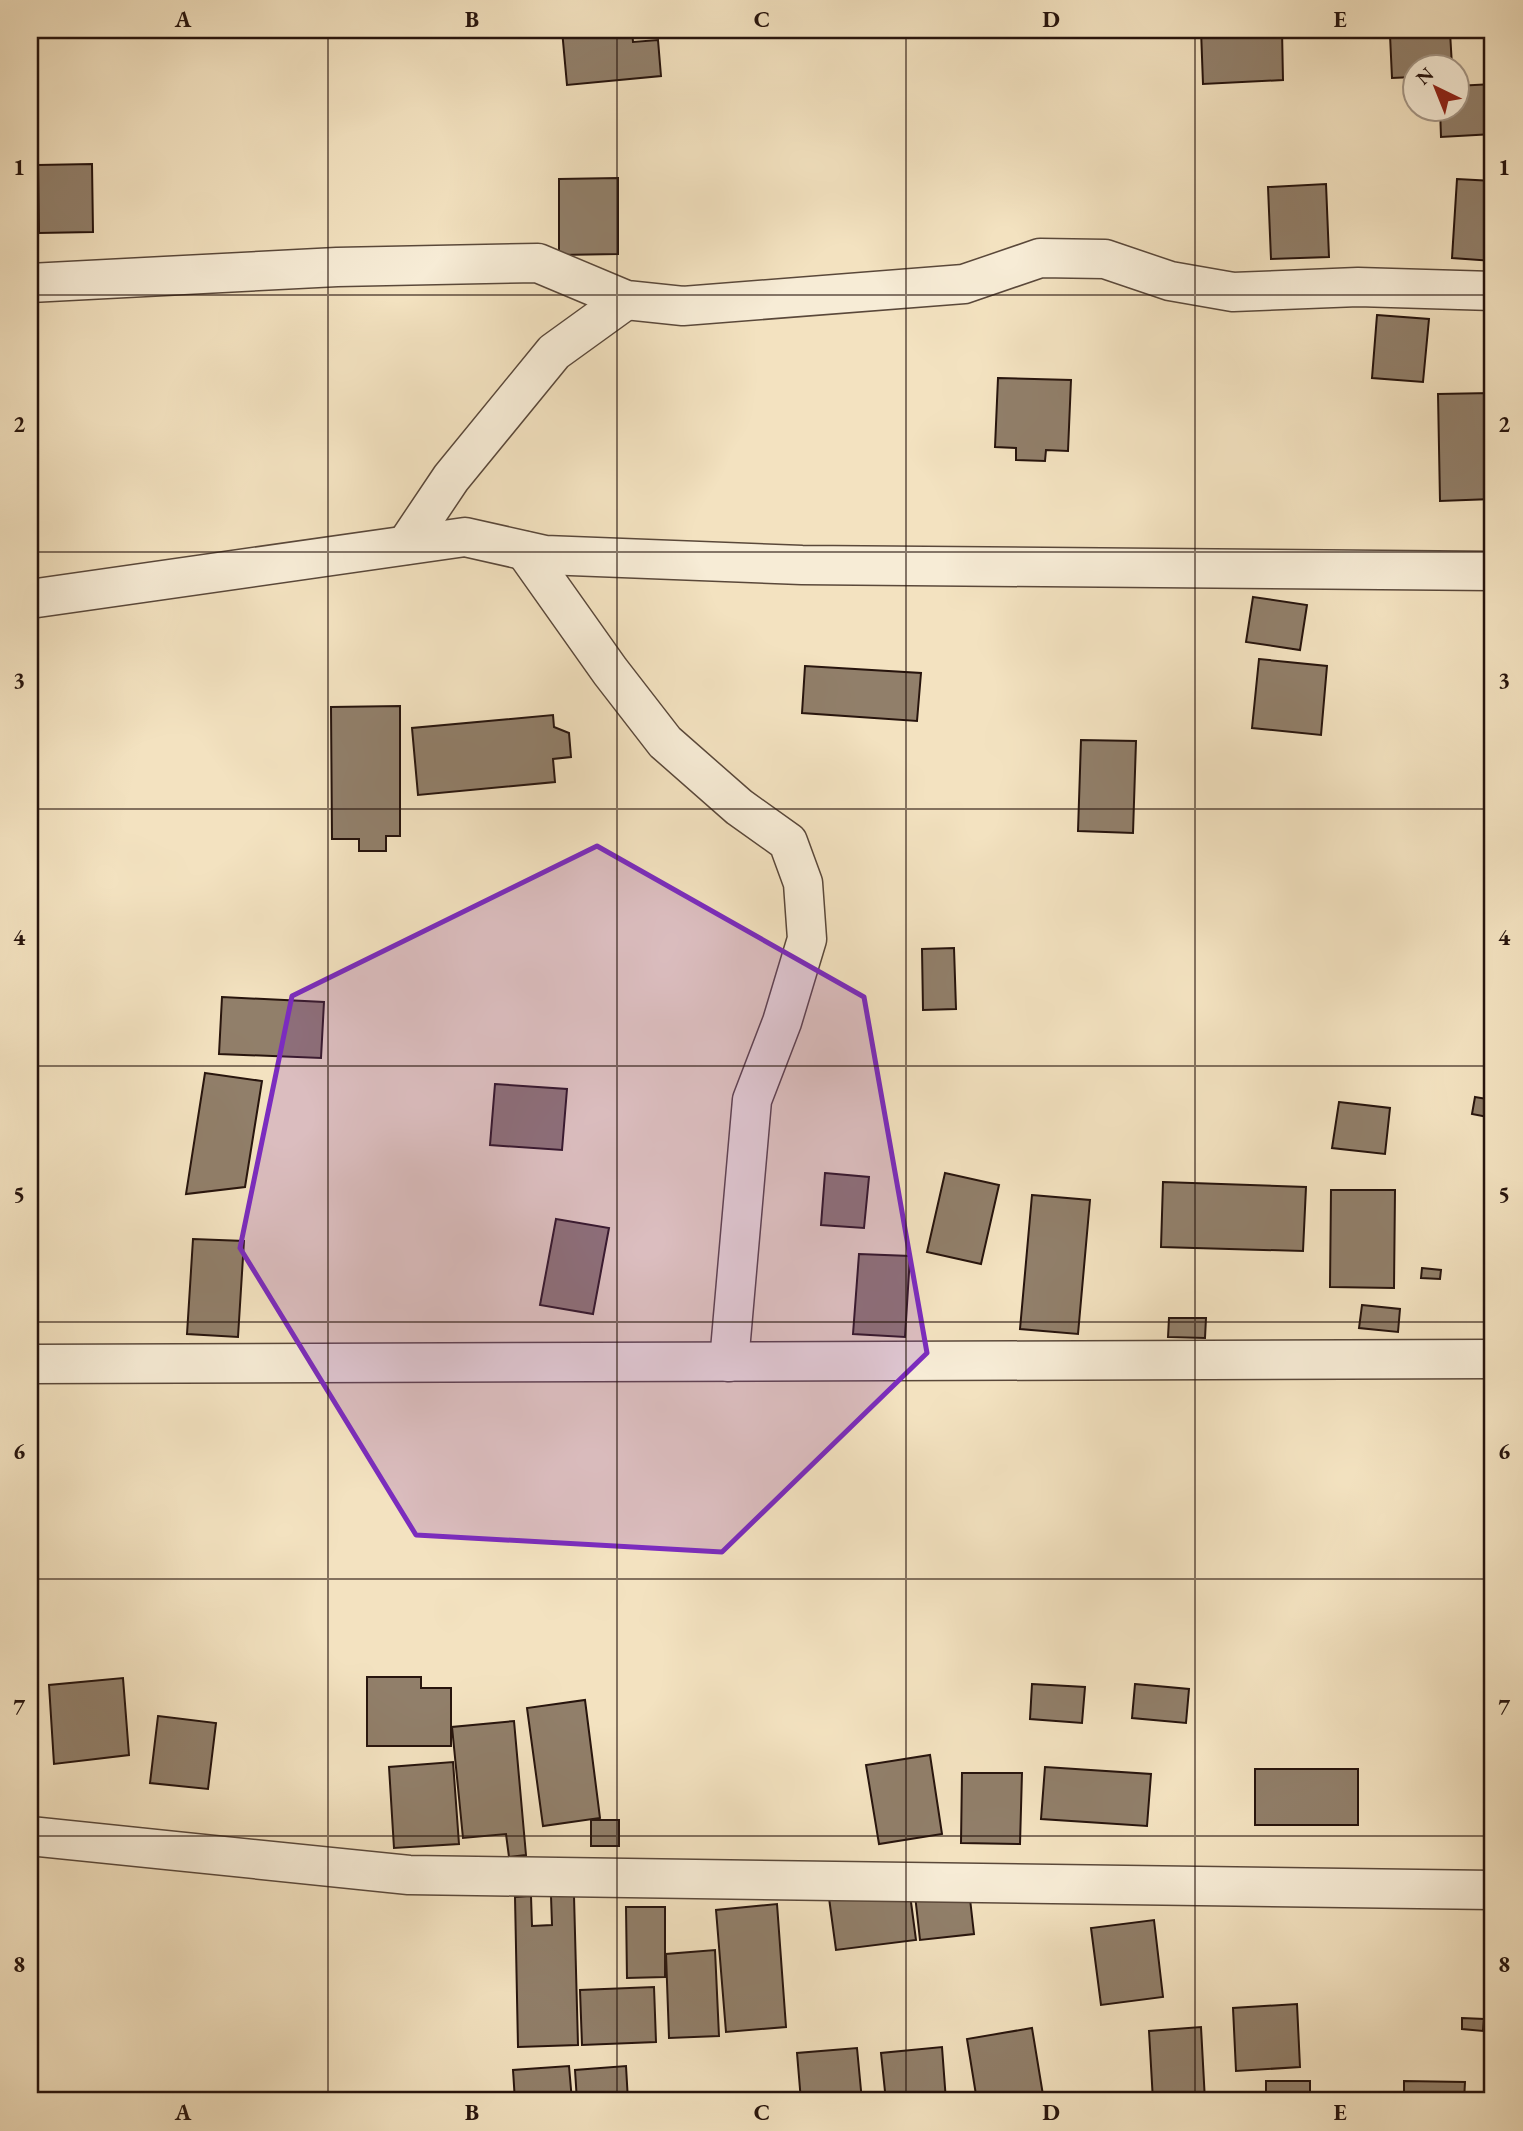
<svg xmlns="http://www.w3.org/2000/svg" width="1523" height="2131" viewBox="0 0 1523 2131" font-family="'EB Garamond',serif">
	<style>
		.building { fill: #917f6a; stroke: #27140d; stroke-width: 2 }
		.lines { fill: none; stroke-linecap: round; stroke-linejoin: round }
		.minor-casing { stroke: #5a483a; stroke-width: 41 }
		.minor { stroke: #f7ecd6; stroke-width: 38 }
		.marked { fill: #7b2cbf; fill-opacity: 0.2; stroke: #7b2cbf; stroke-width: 5; stroke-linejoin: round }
		.grid { fill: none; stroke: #27140d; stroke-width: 2; stroke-opacity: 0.55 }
		.neatline { fill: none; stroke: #27140d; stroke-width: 2.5 }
		.grid-label { font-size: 23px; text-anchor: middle; font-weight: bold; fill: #27140d }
	</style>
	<rect width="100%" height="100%" fill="#f3e2c0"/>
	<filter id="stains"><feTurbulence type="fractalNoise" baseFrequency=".00286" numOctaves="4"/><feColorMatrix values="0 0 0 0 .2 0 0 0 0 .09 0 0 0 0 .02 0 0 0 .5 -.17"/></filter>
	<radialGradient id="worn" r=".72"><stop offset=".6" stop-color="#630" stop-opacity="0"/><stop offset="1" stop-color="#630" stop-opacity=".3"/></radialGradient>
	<g class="building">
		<polygon points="562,30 632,30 633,42 658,40 661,76 567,85"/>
		<polygon points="1201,30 1282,30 1283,80 1203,84"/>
		<polygon points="1450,32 1452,66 1414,66 1414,77 1392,78 1390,35"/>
		<polygon points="1493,84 1493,134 1441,137 1440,108 1456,108 1456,86"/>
		<polygon points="92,164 93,232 39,233 38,165"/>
		<polygon points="618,178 618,254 559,255 559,179"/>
		<polygon points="1457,179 1493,181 1493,261 1452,258"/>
		<polygon points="1326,184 1329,257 1271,259 1268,187"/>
		<polygon points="1377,315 1429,319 1423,382 1372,378"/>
		<polygon points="998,378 1071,380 1068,451 1046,450 1045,461 1016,460 1016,448 995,447"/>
		<polygon points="1491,393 1492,499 1440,501 1438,394"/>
		<polygon points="1253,597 1307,605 1300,650 1246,642"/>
		<polygon points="1259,659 1327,666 1321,735 1252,728"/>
		<polygon points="805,666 921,673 917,721 802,713"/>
		<polygon points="400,706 400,836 386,836 386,851 359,851 359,839 332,839 331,707"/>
		<polygon points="553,715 554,727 569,733 571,757 553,759 555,782 418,795 412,728"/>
		<polygon points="1081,740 1136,741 1133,833 1078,831"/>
		<polygon points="954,948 956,1009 923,1010 922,949"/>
		<polygon points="222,997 324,1002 321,1058 219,1054"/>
		<polygon points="205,1073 262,1081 245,1187 186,1194"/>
		<polygon points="495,1084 567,1089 562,1150 490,1145"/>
		<polygon points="1475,1097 1493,1100 1493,1118 1472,1114"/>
		<polygon points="1339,1102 1390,1108 1385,1154 1332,1148"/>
		<polygon points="825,1173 869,1177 864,1228 821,1225"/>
		<polygon points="945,1173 999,1185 981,1264 927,1252"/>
		<polygon points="1163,1182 1306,1187 1303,1251 1161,1247"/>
		<polygon points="1331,1190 1395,1190 1394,1288 1330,1287"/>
		<polygon points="1032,1195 1090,1200 1078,1334 1020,1329"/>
		<polygon points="556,1219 609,1228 593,1314 540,1305"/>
		<polygon points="193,1239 244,1241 238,1337 187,1334"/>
		<polygon points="859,1254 910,1256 905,1337 853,1334"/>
		<polygon points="1422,1268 1441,1270 1440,1279 1421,1278"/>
		<polygon points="1362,1305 1400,1309 1398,1332 1359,1328"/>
		<polygon points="1169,1318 1206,1318 1205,1338 1168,1337"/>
		<polygon points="367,1677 421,1677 421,1688 451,1688 451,1746 367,1746"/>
		<polygon points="123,1678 129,1755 54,1764 49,1685"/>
		<polygon points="1032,1684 1085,1687 1082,1723 1030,1719"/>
		<polygon points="1135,1684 1189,1689 1186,1723 1132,1718"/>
		<polygon points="585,1700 600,1818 543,1826 527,1708"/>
		<polygon points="158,1716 216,1723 208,1789 150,1783"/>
		<polygon points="514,1721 526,1855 509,1857 506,1834 463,1838 452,1727"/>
		<polygon points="930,1755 942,1834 879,1844 866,1765"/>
		<polygon points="453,1762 459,1844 394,1848 389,1767"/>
		<polygon points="1045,1767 1151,1774 1147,1826 1041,1819"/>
		<rect x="1255" y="1769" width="103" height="56"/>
		<polygon points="962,1773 1022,1773 1020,1844 961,1843"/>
		<rect x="591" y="1820" width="28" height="26"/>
		<polygon points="909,1887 916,1940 836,1950 829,1898"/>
		<polygon points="969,1890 974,1934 920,1940 915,1895"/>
		<polygon points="531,1896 532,1926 552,1925 551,1896 574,1896 578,2045 518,2047 515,1897"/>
		<polygon points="777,1904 786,2027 726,2032 716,1910"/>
		<polygon points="626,1907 665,1907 665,1977 627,1978"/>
		<polygon points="1154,1920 1163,1997 1101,2005 1091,1928"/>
		<polygon points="715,1950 719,2036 669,2038 666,1954"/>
		<polygon points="654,1987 656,2042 582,2045 580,1990"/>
		<polygon points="1297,2004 1300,2067 1236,2071 1233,2008"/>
		<polygon points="1462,2018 1484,2019 1483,2031 1462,2029"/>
		<polygon points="1201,2027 1205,2101 1153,2101 1149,2031"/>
		<polygon points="1032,2028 1044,2101 977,2101 967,2039"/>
		<polygon points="942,2047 946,2101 886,2101 881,2053"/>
		<polygon points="857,2048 862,2101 801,2101 797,2053"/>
		<polygon points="569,2066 572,2101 515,2101 513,2070"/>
		<polygon points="626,2066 628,2101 577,2101 575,2070"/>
		<rect x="1266" y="2081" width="44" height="20"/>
		<polygon points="1404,2081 1465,2082 1464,2101 1404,2101"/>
	</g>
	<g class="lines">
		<g class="minor-casing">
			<g id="minor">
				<polyline points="30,283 337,267 538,263 626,300 683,306 964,284 1040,258 1105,259 1170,281 1233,292 1358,287 1493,291"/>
				<polyline points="406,545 451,478 554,352 626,300"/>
				<polyline points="525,551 610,671 665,742 739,807 788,842 803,883 807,939 782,1022 752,1100 729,1362"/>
				<polyline points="30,599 465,537 545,555 802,565 1493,571"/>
				<polyline points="30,1364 1493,1359"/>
				<polyline points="30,1836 409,1875 1493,1890"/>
			</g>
		</g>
		<use href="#minor" class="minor"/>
	</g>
	<path class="marked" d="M597,846L864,997L927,1353L722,1552L416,1535L240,1248L292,996Z"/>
	<path class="grid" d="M328,30V2101M617,30V2101M906,30V2101M1195,30V2101M30,295H1493M30,552H1493M30,809H1493M30,1066H1493M30,1322H1493M30,1579H1493M30,1836H1493"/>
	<rect width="1523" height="2131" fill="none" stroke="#f3e2c0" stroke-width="77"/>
	<g transform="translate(1436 88) rotate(317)"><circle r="33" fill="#f7ecd6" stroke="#a49686" stroke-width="2"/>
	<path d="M0-5L12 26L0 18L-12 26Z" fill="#8f2418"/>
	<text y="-10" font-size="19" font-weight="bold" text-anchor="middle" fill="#27140d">N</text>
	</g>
	<rect x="38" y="38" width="1446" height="2054" class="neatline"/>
	<g class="grid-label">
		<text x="183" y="27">A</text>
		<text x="472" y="27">B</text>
		<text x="762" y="27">C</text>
		<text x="1051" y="27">D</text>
		<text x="1340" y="27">E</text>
		<text x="19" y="175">1</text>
		<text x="1504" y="175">1</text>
		<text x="19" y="432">2</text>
		<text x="1504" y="432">2</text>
		<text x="19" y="688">3</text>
		<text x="1504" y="688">3</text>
		<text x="19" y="945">4</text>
		<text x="1504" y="945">4</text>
		<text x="19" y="1202">5</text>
		<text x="1504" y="1202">5</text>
		<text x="19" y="1459">6</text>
		<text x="1504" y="1459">6</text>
		<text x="19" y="1715">7</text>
		<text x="1504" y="1715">7</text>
		<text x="19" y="1972">8</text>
		<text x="1504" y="1972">8</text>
		<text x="183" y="2120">A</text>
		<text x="472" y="2120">B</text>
		<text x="762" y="2120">C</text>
		<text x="1051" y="2120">D</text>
		<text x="1340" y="2120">E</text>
	</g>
	<rect width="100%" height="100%" filter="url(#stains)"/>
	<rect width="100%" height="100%" fill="url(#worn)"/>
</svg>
